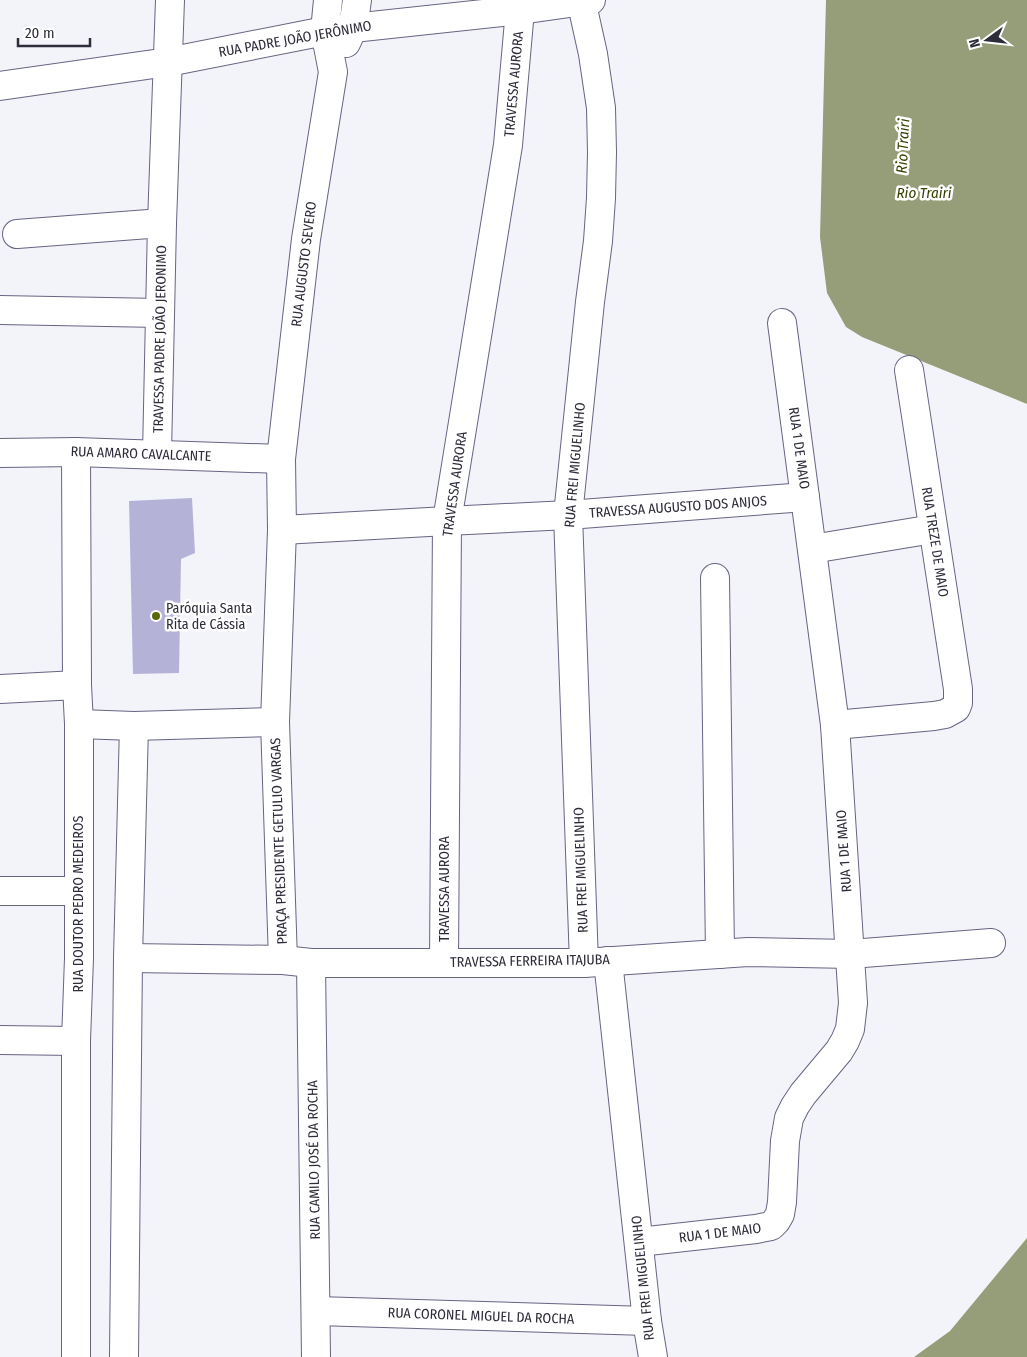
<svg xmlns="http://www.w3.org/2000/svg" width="1027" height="1357" viewBox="0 0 1027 1357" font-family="'Fira Sans Condensed',sans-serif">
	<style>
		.water { fill: #959e79 }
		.building { fill: #b5b2d8 }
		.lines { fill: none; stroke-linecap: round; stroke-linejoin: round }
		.minor-casing { stroke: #676482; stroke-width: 30 }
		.minor { stroke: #fff; stroke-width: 28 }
		.poi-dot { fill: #59670e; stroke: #fff; stroke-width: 2 }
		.labels { text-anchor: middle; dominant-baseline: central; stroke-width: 5; stroke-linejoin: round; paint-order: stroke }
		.street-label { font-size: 14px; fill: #2d2c39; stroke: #fff }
		.poi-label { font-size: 14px; fill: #2d2c39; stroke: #fff; text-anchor: start }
		.water-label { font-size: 15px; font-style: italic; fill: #374000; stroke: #fff }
	</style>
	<rect width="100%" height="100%" fill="#f3f3fa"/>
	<g class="water">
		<polygon points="826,0 1027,0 1027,404 862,337 846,327 827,293 820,237"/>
		<polygon points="1027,1238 1027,1357 914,1357 950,1331"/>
	</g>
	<polygon class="building" points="192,498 195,553 181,559 179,673 133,674 129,501"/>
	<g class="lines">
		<g class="minor-casing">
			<g id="minor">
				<polyline points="581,0 593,54 601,108 602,152 601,198 598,241 590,302 568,515 584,963"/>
				<polyline points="346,43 353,28 357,0"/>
				<polyline points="0,86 168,62 325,31 520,10 591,0"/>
				<polyline points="17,234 162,223"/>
				<polyline points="0,310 160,313"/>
				<polyline points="0,453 76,452 281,459"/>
				<polyline points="157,454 162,223 170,0"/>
				<polyline points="282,530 447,521 568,515 805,497"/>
				<polyline points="812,549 933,529"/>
				<polyline points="715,578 720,954"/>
				<polyline points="0,689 77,685"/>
				<polyline points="79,724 134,726 275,722"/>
				<polyline points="835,725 934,716 945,714 956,708 958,703 958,689 909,370"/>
				<polyline points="0,891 79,891"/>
				<polyline points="128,958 283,960 311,963 584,963 748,952 851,954 991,943"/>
				<polyline points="283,960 275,722 282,530 281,459 306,239 333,72 325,31 328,0"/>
				<polyline points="608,961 647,1321 653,1357"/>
				<polyline points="444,962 447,521 508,145 520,10"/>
				<polyline points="311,963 316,1357"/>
				<polyline points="0,1040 76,1041"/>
				<polyline points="639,1242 756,1229 771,1226 776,1221 780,1214 782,1202 785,1141 789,1118 795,1106 803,1094 839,1051 845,1041 850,1029 853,1003 835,725 782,323"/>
				<polyline points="316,1311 647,1321"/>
				<polyline points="76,1357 76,1041 79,958 79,724 77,685 76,452"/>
				<polyline points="124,1357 128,958 134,726"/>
			</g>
		</g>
		<use href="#minor" class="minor"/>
	</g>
	<circle class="poi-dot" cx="156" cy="616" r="5"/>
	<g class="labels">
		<g class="street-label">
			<text transform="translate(295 39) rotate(-10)">RUA PADRE JOÃO JERÔNIMO</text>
			<text transform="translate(514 84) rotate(-85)">TRAVESSA AURORA</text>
			<text transform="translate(304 264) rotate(-83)">RUA AUGUSTO SEVERO</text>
			<text transform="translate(160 339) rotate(-89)">TRAVESSA PADRE JOÃO JERONIMO</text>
			<text transform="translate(799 448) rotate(82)">RUA 1 DE MAIO</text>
			<text transform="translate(141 454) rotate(2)">RUA AMARO CAVALCANTE</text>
			<text transform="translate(575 465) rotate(-85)">RUA FREI MIGUELINHO</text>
			<text transform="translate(455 484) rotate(-82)">TRAVESSA AURORA</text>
			<text transform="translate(678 507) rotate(-4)">TRAVESSA AUGUSTO DOS ANJOS</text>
			<text transform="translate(935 542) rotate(81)">RUA TREZE DE MAIO</text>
			<text transform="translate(279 841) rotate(-92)">PRAÇA PRESIDENTE GETULIO VARGAS</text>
			<text transform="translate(844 851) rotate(-94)">RUA 1 DE MAIO</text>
			<text transform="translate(581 870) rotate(-92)">RUA FREI MIGUELINHO</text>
			<text transform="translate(444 889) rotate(-90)">TRAVESSA AURORA</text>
			<text transform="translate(78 904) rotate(-90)">RUA DOUTOR PEDRO MEDEIROS</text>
			<text transform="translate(530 961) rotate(-1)">TRAVESSA FERREIRA ITAJUBA</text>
			<text transform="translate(314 1160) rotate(-91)">RUA CAMILO JOSÉ DA ROCHA</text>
			<text transform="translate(720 1233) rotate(-7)">RUA 1 DE MAIO</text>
			<text transform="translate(643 1278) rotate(-96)">RUA FREI MIGUELINHO</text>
			<text transform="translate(481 1316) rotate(2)">RUA CORONEL MIGUEL DA ROCHA</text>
		</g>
		<g class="poi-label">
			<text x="166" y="608">Paróquia Santa<tspan x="166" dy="16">Rita de Cássia</tspan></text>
		</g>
		<g class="water-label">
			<text transform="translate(903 146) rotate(-87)">Rio Traíri</text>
			<text x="924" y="193">Rio Trairi</text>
		</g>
	</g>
	<g transform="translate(987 40) rotate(255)" stroke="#ffffff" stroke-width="4" paint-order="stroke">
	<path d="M0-4L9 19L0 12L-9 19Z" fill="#2d2c39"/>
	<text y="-8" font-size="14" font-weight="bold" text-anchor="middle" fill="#2d2c39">N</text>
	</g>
	<path d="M18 38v8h72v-8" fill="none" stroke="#2d2c39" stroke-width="2.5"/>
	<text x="25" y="38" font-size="15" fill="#2d2c39" stroke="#ffffff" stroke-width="4" paint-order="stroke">20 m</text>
</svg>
